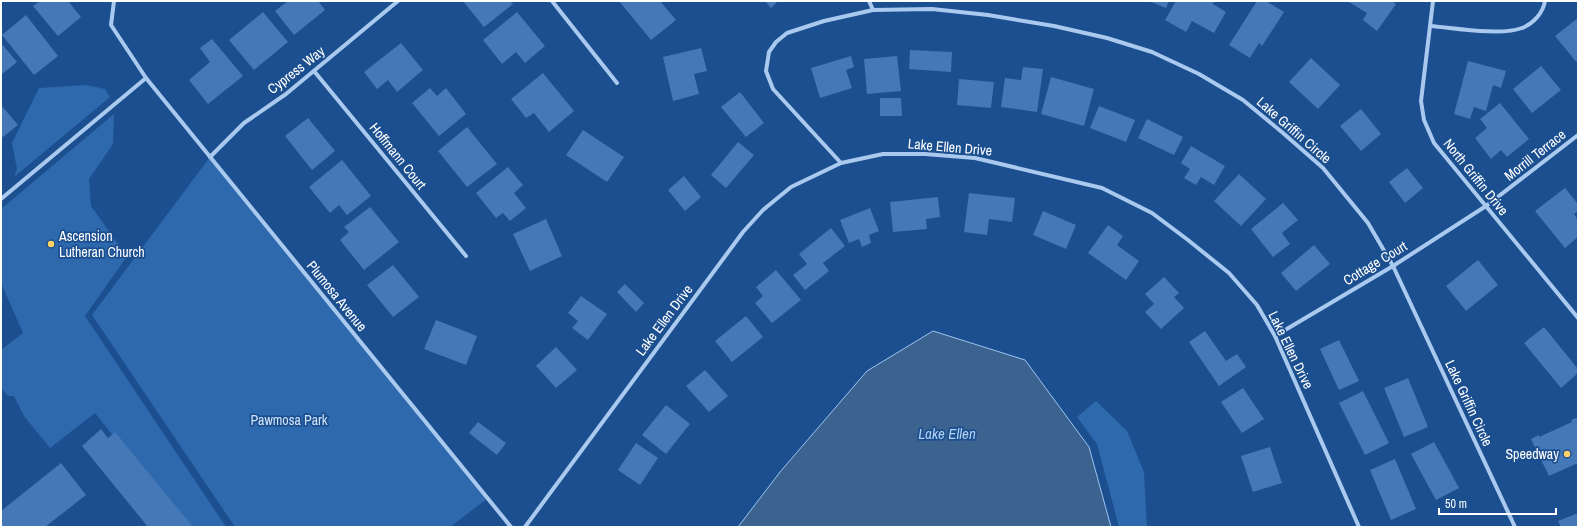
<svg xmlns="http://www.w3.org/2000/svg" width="1579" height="528" viewBox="0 0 1579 528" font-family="'Archivo Narrow',sans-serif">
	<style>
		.green { fill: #2e69ad }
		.water { fill: #3c6290; stroke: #9cc4f0 }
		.building { fill: #4478b7 }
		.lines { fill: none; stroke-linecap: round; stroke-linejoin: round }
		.street { stroke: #a9c9ee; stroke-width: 4 }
		.poi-dot { fill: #ffd166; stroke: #1b4f8f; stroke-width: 1.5 }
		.labels { text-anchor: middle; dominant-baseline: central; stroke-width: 3.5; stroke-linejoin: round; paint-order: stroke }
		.street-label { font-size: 14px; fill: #fff; stroke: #1b4f8f }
		.poi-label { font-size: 14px; fill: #fff; stroke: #1b4f8f; text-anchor: start }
		.park-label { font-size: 14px; fill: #cfe3fa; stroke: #1b4f8f }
		.water-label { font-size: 15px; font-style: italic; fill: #b5d3f5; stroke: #1b4f8f }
	</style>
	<rect width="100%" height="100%" fill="#1b4f8f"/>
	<g class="green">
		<polygon points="86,85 105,89 110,97 14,177 17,169 12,143 39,88"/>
		<polygon points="114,114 113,144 89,179 91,206 118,244 128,255 85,316 226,527 185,527 95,413 50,448 24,416 14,396 8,396 1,388 1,350 23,333 1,283 1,209"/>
		<polygon points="210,157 488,498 450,527 235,527 92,315"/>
		<polygon points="1096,401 1127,431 1144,472 1147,527 1119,527 1097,444 1077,417"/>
	</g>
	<polygon class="water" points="933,331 1025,360 1089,447 1111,527 738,527 780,472 867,371"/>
	<g class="building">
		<polygon points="40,1 68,1 81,17 58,36 33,6"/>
		<polygon points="288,1 318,1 325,10 294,35 275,11"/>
		<polygon points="463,1 510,1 513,4 484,27"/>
		<polygon points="619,1 660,1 676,20 651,40"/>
		<polygon points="765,1 778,1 771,8"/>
		<polygon points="1149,1 1169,1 1166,8"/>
		<polygon points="1176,1 1214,1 1213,4 1226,12 1214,33 1192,21 1186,32 1165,20"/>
		<polygon points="1257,1 1266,1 1284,12 1262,46 1259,43 1250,58 1229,45"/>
		<polygon points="1350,1 1392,1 1396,4 1377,31 1363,20 1367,13 1349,2"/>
		<polygon points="263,12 288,42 254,70 229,40"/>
		<polygon points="517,12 545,46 525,63 516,52 502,64 483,40"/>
		<polygon points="26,15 58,56 34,75 2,35"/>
		<polygon points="1578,18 1578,64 1555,36"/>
		<polygon points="212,39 243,76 208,104 189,80 210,62 200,48"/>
		<polygon points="1,43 17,62 1,75"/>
		<polygon points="401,43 423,70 397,92 388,80 377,89 364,72"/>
		<polygon points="701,48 707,71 694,74 699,94 673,101 663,57"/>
		<polygon points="910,50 952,52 951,72 909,69"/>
		<polygon points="851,56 854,67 846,70 852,88 820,98 811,68"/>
		<polygon points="897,56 901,91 867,94 864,59"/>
		<polygon points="1311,58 1340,85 1318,109 1289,82"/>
		<polygon points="1468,61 1506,71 1501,88 1493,85 1486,111 1474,107 1470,119 1454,114"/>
		<polygon points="1541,66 1561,90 1532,113 1513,89"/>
		<polygon points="1023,67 1043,69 1037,112 1001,107 1005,78 1021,80"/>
		<polygon points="543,73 574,111 549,132 534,113 526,118 511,99"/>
		<polygon points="1051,77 1094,89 1084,126 1041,114"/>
		<polygon points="959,79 994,82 991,108 957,105"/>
		<polygon points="430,88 437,96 446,88 466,114 439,136 412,103"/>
		<polygon points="740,92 764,123 746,137 721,107"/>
		<polygon points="880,98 901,98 902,116 880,116"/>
		<polygon points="1500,103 1529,139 1507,157 1501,150 1491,159 1475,138 1487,128 1480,119"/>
		<polygon points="1,105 18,125 3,137 1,135"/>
		<polygon points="1099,106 1135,120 1126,142 1090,128"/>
		<polygon points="1361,109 1381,134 1361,151 1340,126"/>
		<polygon points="308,118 335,151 312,170 285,136"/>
		<polygon points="1147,119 1183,137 1174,155 1138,138"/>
		<polygon points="467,127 497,164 467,187 438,151"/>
		<polygon points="583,130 624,157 607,182 566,155"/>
		<polygon points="738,142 754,155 726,188 711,175"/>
		<polygon points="1191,146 1225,166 1214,185 1201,177 1196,185 1184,178 1190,169 1181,163"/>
		<polygon points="342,160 371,196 347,215 339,205 330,213 309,187"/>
		<polygon points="508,167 523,185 514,193 526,208 510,221 503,213 496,218 476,193"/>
		<polygon points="1407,168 1423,188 1405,203 1389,182"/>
		<polygon points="1239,174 1266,199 1241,226 1214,201"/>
		<polygon points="684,176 701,197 685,211 668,190"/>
		<polygon points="1565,188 1578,204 1578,211 1574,214 1578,220 1578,237 1565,248 1535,211"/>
		<polygon points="969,193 1015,198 1012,222 989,219 987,235 964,232"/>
		<polygon points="938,197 940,217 926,219 927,229 893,232 890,202"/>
		<polygon points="1283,203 1298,220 1282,233 1290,244 1273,257 1251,229"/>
		<polygon points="370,207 399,242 364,270 340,240 349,232 344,227"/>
		<polygon points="870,208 879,231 869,235 871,243 862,247 859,239 849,243 840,220"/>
		<polygon points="1043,211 1076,225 1066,249 1033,235"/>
		<polygon points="546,219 562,256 530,271 513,234"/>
		<polygon points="1108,225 1123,236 1117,245 1139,261 1126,280 1088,253"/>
		<polygon points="831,228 845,246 823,263 829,271 805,290 793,275 807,264 799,254"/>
		<polygon points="1314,245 1330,264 1296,291 1281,273"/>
		<polygon points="1478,260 1498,285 1466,311 1446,286"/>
		<polygon points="393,265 419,297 393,317 367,285"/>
		<polygon points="776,270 801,300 772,323 755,303 763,296 756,287"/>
		<polygon points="1164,277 1179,293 1174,297 1184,308 1161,329 1145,312 1154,304 1145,294"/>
		<polygon points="625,284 644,303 636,312 617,292"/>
		<polygon points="581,296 607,314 588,340 572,328 578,321 568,313"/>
		<polygon points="746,316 763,337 732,362 715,341"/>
		<polygon points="436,320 477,336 466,365 424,349"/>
		<polygon points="1544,327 1578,369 1578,373 1561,388 1524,343"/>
		<polygon points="1205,331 1226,361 1237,354 1246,367 1219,386 1189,342"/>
		<polygon points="1339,340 1359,381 1339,390 1320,349"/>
		<polygon points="556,347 577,370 556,388 536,366"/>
		<polygon points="705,370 728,396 709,412 686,386"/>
		<polygon points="1408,378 1428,427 1404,437 1384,388"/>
		<polygon points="1243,388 1264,419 1242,433 1221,402"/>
		<polygon points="1363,391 1389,443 1365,455 1339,403"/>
		<polygon points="666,405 690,424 666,454 642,435"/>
		<polygon points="1578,417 1578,463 1549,476 1531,439 1539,435 1539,437 1572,422 1571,420"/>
		<polygon points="478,422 506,443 497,455 469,433"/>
		<polygon points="101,429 108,438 115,432 193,527 148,527 82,446"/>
		<polygon points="1434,442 1459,488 1436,500 1411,454"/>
		<polygon points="636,443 658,458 640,485 618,470"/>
		<polygon points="1270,447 1282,483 1253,492 1241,456"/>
		<polygon points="1395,459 1416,509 1391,520 1370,470"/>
		<polygon points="61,463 86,495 45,527 1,527 1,511"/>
		<polygon points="1578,513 1578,527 1561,527 1558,521"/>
	</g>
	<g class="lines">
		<g class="street">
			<polyline points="114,1 111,25 146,78 511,527"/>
			<polyline points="552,1 617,83"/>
			<polyline points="869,1 873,10"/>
			<polyline points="1433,1 1421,101 1424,120 1434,143 1578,318"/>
			<path d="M1431,26C1454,28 1501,36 1522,28C1533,24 1543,13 1545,1"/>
			<polyline points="314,71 466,256"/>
			<polyline points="210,157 244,123 286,94 398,1"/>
			<polyline points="841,163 773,89 766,71 769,52 776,42 787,33 824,21 873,10 932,9 988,15 1054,26 1107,38 1152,52 1199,74 1243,100 1283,133 1323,168 1368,223 1393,266 1515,527"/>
			<polyline points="1,199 146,78"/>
			<polyline points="1275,336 1393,266 1486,206 1578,135"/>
			<polyline points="525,527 743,232 763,210 791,187 841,163 883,154 925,154 975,158 1102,188 1152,213 1188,240 1229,273 1257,305 1275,336 1359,527"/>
		</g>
	</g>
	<g class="poi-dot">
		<circle cx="51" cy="244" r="4"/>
		<circle cx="1567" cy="454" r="4"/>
	</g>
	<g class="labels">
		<g class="street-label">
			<text transform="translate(296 70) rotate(-38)">Cypress Way</text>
			<text transform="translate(1294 130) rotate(41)">Lake Griffin Circle</text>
			<text transform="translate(950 147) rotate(5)">Lake Ellen Drive</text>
			<text transform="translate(1535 155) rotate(-38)">Morrill Terrace</text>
			<text transform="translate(398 156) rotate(51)">Hoffmann Court</text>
			<text transform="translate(1476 177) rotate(51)">North Griffin Drive</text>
			<text transform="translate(1375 263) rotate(-31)">Cottage Court</text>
			<text transform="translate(337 296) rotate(51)">Plumosa Avenue</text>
			<text transform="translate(664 320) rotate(-53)">Lake Ellen Drive</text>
			<text transform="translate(1291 350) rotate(64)">Lake Ellen Drive</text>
			<text transform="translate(1469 403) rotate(65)">Lake Griffin Circle</text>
		</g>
		<g class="poi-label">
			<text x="59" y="236">Ascension<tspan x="59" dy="16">Lutheran Church</tspan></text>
			<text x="1559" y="454" text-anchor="end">Speedway</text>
		</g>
		<g class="park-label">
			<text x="289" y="420">Pawmosa Park</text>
		</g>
		<g class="water-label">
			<text x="947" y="433">Lake Ellen</text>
		</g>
	</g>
	<rect width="1579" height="528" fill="none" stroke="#ffffff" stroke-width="4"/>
	<path d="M1439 508v6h117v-6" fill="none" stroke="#ffffff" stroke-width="2"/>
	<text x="1445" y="508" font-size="12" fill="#ffffff" stroke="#1b4f8f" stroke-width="3" paint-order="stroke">50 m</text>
</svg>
